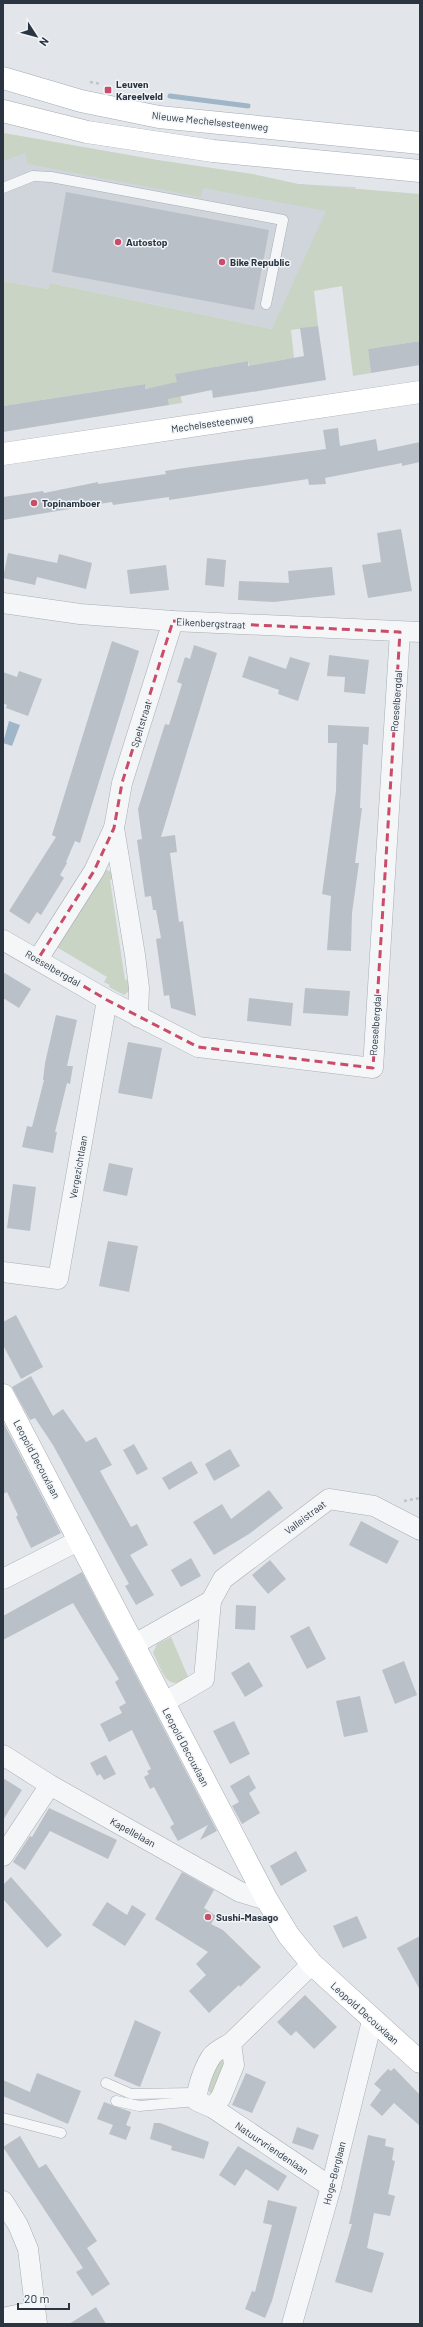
<svg xmlns="http://www.w3.org/2000/svg" width="423" height="2327" viewBox="0 0 423 2327" font-family="Barlow,sans-serif">
	<style>
		.built { fill: #d0d5dc }
		.green { fill: #c9d4c4 }
		.water { fill: #9fb6c9 }
		.lines { fill: none; stroke-linecap: round; stroke-linejoin: round }
		.stream { stroke: #9fb6c9; stroke-width: 5 }
		.building { fill: #bac0c7 }
		.lane-casing { stroke: #a7adb4; stroke-width: 11 }
		.street-casing { stroke: #a7adb4; stroke-width: 21 }
		.secondary-casing { stroke: #a7adb4; stroke-width: 23 }
		.primary-casing { stroke: #a2abb5; stroke-width: 23 }
		.path { stroke: #c0c4c9; stroke-width: 2.5; stroke-dasharray: 3 3; stroke-linecap: butt }
		.lane { stroke: #f5f6f8; stroke-width: 10 }
		.street { stroke: #f5f6f8; stroke-width: 20 }
		.secondary { stroke: #fff; stroke-width: 22 }
		.primary { stroke: #fff; stroke-width: 22 }
		.marked { fill: none; stroke: #ca4c69; stroke-width: 3; stroke-dasharray: 8 5; stroke-linejoin: round }
		.poi-dot { fill: #ca4c69; stroke: #f2f5f7; stroke-width: 1.5 }
		.labels { text-anchor: middle; dominant-baseline: central; stroke-width: 3; stroke-linejoin: round; paint-order: stroke }
		.poi-label { font-size: 10px; font-weight: bold; fill: #2b3542; stroke: #f2f5f7; text-anchor: start }
		.street-label { font-size: 10px; fill: #2b3542; stroke: #f2f5f7 }
	</style>
	<rect width="100%" height="100%" fill="#e2e6ea"/>
	<polygon class="built" points="3,133 157,160 252,174 298,184 356,187 272,329 50,283 48,289 3,281"/>
	<g class="green">
		<polygon points="3,133 157,160 252,174 298,184 420,194 420,341 368,349 371,373 353,376 342,286 314,291 318,326 291,330 294,358 271,362 275,388 254,392 248,361 176,374 182,403 169,405 165,385 145,389 144,384 3,406 3,281 48,289 50,283 272,329 326,211 203,188 201,197 28,164 25,153 3,161"/>
		<polygon points="104,869 112,872 113,879 110,880 125,980 129,981 130,990 124,995 109,987 110,985 104,982 107,977 55,946"/>
		<path d="M171,1637L189,1679C165,1692 163,1671 153,1653L157,1644Z"/>
		<polygon points="222,2059 226,2061 212,2093 210,2093 208,2089 219,2060"/>
	</g>
	<polygon class="water" points="9,721 20,725 12,746 3,743"/>
	<g class="lines">
		<polyline class="stream" points="170,96 248,106"/>
	</g>
	<g class="building">
		<polygon points="66,192 269,230 254,310 52,272"/>
		<polygon points="318,326 326,380 213,398 212,390 168,399 169,405 3,432 3,406 145,384 145,389 177,382 175,374 248,361 248,366 304,356 300,328"/>
		<polygon points="420,341 420,365 371,373 368,349"/>
		<polygon points="338,428 340,446 376,439 378,451 420,442 420,462 402,466 402,463 325,478 326,484 309,485 308,479 169,500 169,497 113,505 112,502 3,520 3,497 43,491 44,493 98,482 98,484 166,474 165,471 184,468 326,449 323,430"/>
		<polygon points="401,529 412,591 368,598 362,565 381,562 377,533"/>
		<polygon points="8,553 57,563 59,554 92,563 86,589 37,577 35,585 3,578"/>
		<polygon points="207,558 226,560 224,587 205,585"/>
		<polygon points="166,565 169,590 130,594 127,570"/>
		<polygon points="332,567 335,595 274,602 238,600 239,581 289,583 288,571"/>
		<polygon points="112,641 139,651 125,698 80,843 75,841 66,862 67,863 60,875 64,878 41,915 37,912 29,924 9,911 56,837 52,835"/>
		<polygon points="194,645 217,653 161,837 175,835 177,852 170,853 179,922 183,921 196,1016 171,1008 169,995 164,996 156,939 161,938 156,910 153,910 151,896 145,897 137,840 142,839 138,809 165,724 169,725 177,700 182,684 177,682 185,657 190,659"/>
		<polygon points="329,655 369,660 365,694 344,692 345,677 327,676"/>
		<polygon points="249,656 286,669 290,657 310,663 298,701 278,694 279,690 242,677"/>
		<polygon points="19,671 42,679 28,716 6,708 7,705 3,703 3,672 17,677"/>
		<polygon points="328,725 369,727 368,745 363,744 360,808 362,808 355,863 359,863 352,913 351,951 327,950 331,896 322,894 336,791 337,743 328,743"/>
		<polygon points="3,972 31,989 19,1008 3,998"/>
		<polygon points="305,988 350,991 348,1016 303,1013"/>
		<polygon points="249,998 293,1003 291,1026 247,1021"/>
		<polygon points="56,1015 77,1020 67,1066 73,1066 70,1084 67,1083 55,1132 57,1132 53,1153 22,1147 27,1126 32,1127 44,1080 43,1080 45,1063"/>
		<polygon points="128,1042 162,1048 152,1099 118,1093"/>
		<polygon points="109,1163 133,1168 127,1196 103,1191"/>
		<polygon points="13,1184 36,1187 30,1231 7,1228"/>
		<polygon points="108,1241 138,1246 129,1292 99,1286"/>
		<polygon points="16,1315 43,1367 21,1379 3,1345 3,1322"/>
		<polygon points="31,1376 53,1416 63,1409 86,1442 96,1437 112,1465 100,1471 131,1527 137,1524 148,1545 130,1555 154,1595 136,1605 125,1586 129,1584 53,1445 35,1418 30,1420 12,1387"/>
		<polygon points="3,1422 61,1533 31,1548 16,1517 18,1515 7,1492 3,1494"/>
		<polygon points="134,1444 148,1469 137,1475 123,1450"/>
		<polygon points="230,1449 240,1466 214,1481 205,1464"/>
		<polygon points="191,1461 198,1473 169,1490 162,1478"/>
		<polygon points="269,1490 283,1508 249,1534 214,1555 193,1522 222,1504 231,1519"/>
		<polygon points="361,1521 399,1541 387,1564 349,1545"/>
		<polygon points="191,1558 201,1576 181,1587 171,1570"/>
		<polygon points="270,1560 286,1579 268,1594 252,1575"/>
		<polygon points="82,1572 217,1831 200,1840 208,1825 178,1841 170,1827 174,1824 154,1787 150,1789 144,1777 149,1774 147,1771 151,1769 132,1730 109,1742 100,1724 122,1713 119,1707 126,1703 115,1682 119,1679 73,1603 3,1640 3,1616"/>
		<polygon points="236,1605 256,1606 255,1630 235,1629"/>
		<polygon points="309,1626 326,1659 307,1669 290,1636"/>
		<polygon points="404,1661 417,1695 395,1704 382,1670"/>
		<polygon points="249,1662 263,1686 245,1697 231,1673"/>
		<polygon points="360,1696 368,1732 344,1737 336,1701"/>
		<polygon points="234,1721 250,1754 230,1764 213,1731"/>
		<polygon points="106,1755 116,1774 104,1780 100,1774 97,1776 90,1763"/>
		<polygon points="249,1775 256,1788 249,1793 260,1813 242,1824 232,1806 239,1802 230,1786"/>
		<polygon points="3,1778 22,1790 3,1820"/>
		<polygon points="49,1808 117,1840 108,1859 50,1831 25,1870 13,1862 30,1836 32,1837"/>
		<polygon points="296,1851 307,1871 281,1886 270,1866"/>
		<polygon points="182,1872 214,1890 204,1908 216,1916 211,1924 223,1930 261,1967 240,1987 239,1985 209,2013 189,1991 206,1975 196,1964 208,1952 155,1919"/>
		<polygon points="11,1877 62,1935 47,1948 3,1899 3,1885"/>
		<polygon points="107,1902 127,1915 132,1905 146,1914 125,1946 92,1925"/>
		<polygon points="357,1916 367,1938 343,1948 333,1926"/>
		<polygon points="420,1936 420,1990 397,1948"/>
		<polygon points="305,1995 337,2027 314,2049 296,2031 291,2036 277,2022"/>
		<polygon points="135,2020 161,2032 140,2087 114,2076"/>
		<polygon points="394,2068 420,2095 420,2126 394,2103 382,2116 370,2105 381,2090 374,2084 388,2069 391,2071"/>
		<polygon points="37,2073 81,2091 68,2124 3,2096 3,2080 30,2092"/>
		<polygon points="246,2073 266,2082 252,2113 232,2105"/>
		<polygon points="104,2102 131,2112 126,2125 131,2127 126,2140 109,2134 113,2125 97,2119"/>
		<polygon points="154,2123 160,2123 209,2142 204,2159 171,2150 172,2146 150,2139"/>
		<polygon points="297,2127 319,2135 313,2150 292,2143"/>
		<polygon points="368,2135 386,2139 385,2146 394,2148 392,2160 395,2161 388,2194 395,2196 390,2216 374,2213 367,2248 384,2253 372,2293 335,2282 352,2224 349,2224"/>
		<polygon points="20,2136 39,2168 46,2164 97,2241 87,2248 110,2284 92,2296 76,2272 83,2268 3,2147"/>
		<polygon points="238,2146 287,2176 278,2191 246,2169 235,2186 219,2175"/>
		<polygon points="268,2200 297,2207 272,2301 265,2318 245,2309 252,2291 255,2292 272,2225 263,2223"/>
		<polygon points="96,2307 106,2324 69,2324"/>
	</g>
	<g class="lines">
		<g class="lane-casing">
			<g id="lane">
				<polyline points="3,188 33,176 51,177 283,220 266,304"/>
				<polyline points="106,2083 131,2094 196,2093"/>
				<polyline points="116,2101 139,2106 197,2101"/>
				<polyline points="3,2118 61,2133"/>
			</g>
		</g>
		<g class="street-casing">
			<g id="street">
				<polyline points="3,603 80,614 173,621 420,632"/>
				<polyline points="3,940 107,1000 198,1047 373,1068 400,632"/>
				<polyline points="38,959 94,871 114,828"/>
				<polyline points="138,1017 139,988 135,955 114,828 122,783 173,621"/>
				<polyline points="3,1272 58,1279 107,1000"/>
				<polyline points="3,1579 80,1540"/>
				<polyline points="135,1644 211,1601 223,1579 329,1499 374,1506 420,1530"/>
				<polyline points="163,1703 204,1679 211,1601"/>
				<polyline points="3,1755 50,1785 240,1892 267,1900"/>
				<polyline points="3,1856 50,1785"/>
				<path d="M312,1964L231,2043C224,2047 216,2050 211,2057C204,2068 196,2089 197,2101L213,2108L331,2187"/>
				<polyline points="213,2108 221,2097 234,2065 231,2043"/>
				<polyline points="3,2201 18,2225 28,2249 37,2324"/>
				<polyline points="3,2318 35,2311"/>
				<polyline points="292,2324 331,2187 372,2021"/>
			</g>
		</g>
		<g class="secondary-casing">
			<g id="secondary">
				<polyline points="3,454 420,392"/>
				<polyline points="3,1395 267,1900 289,1936 312,1964 420,2062"/>
			</g>
		</g>
		<g class="primary-casing">
			<g id="primary">
				<polyline points="3,78 81,101 159,117 420,143"/>
				<polyline points="3,111 87,132 213,151 420,171"/>
			</g>
		</g>
		<g class="path">
			<polyline points="90,82 101,84"/>
			<polyline points="404,1501 420,1498"/>
		</g>
		<use href="#lane" class="lane"/>
		<use href="#street" class="street"/>
		<use href="#secondary" class="secondary"/>
		<use href="#primary" class="primary"/>
	</g>
	<path class="marked" d="M173,621L400,632L373,1068L198,1047L107,1000L38,959L94,871L114,828L122,783Z"/>
	<g class="poi-dot">
		<rect x="104" y="86" width="8" height="8" rx="2"/>
		<circle cx="118" cy="242" r="4"/>
		<circle cx="222" cy="262" r="4"/>
		<circle cx="34" cy="503" r="4"/>
		<circle cx="208" cy="1917" r="4"/>
	</g>
	<g class="labels">
		<g class="poi-label">
			<text x="116" y="84">Leuven<tspan x="116" dy="12">Kareelveld</tspan></text>
			<text x="126" y="242">Autostop</text>
			<text x="230" y="262">Bike Republic</text>
			<text x="42" y="503">Topinamboer</text>
			<text x="216" y="1917">Sushi-Masago</text>
		</g>
		<g class="street-label">
			<text transform="translate(210 121) rotate(6)">Nieuwe Mechelsesteenweg</text>
			<text transform="translate(212 423) rotate(-8)">Mechelsesteenweg</text>
			<text transform="translate(211 623) rotate(3)">Eikenbergstraat</text>
			<text transform="translate(396 701) rotate(-86)">Roeselbergdal</text>
			<text transform="translate(141 724) rotate(-73)">Speltstraat</text>
			<text transform="translate(53 968) rotate(30)">Roeselbergdal</text>
			<text transform="translate(375 1025) rotate(-86)">Roeselbergdal</text>
			<text transform="translate(78 1167) rotate(-80)">Vergezichtlaan</text>
			<text transform="translate(37 1459) rotate(62)">Leopold Decouxlaan</text>
			<text transform="translate(305 1517) rotate(-37)">Valleistraat</text>
			<text transform="translate(186 1747) rotate(62)">Leopold Decouxlaan</text>
			<text transform="translate(133 1832) rotate(29)">Kapellelaan</text>
			<text transform="translate(365 2013) rotate(42)">Leopold Decouxlaan</text>
			<text transform="translate(272 2148) rotate(34)">Natuurvriendenlaan</text>
			<text transform="translate(334 2173) rotate(-76)">Hoge-Berglaan</text>
		</g>
	</g>
	<rect width="423" height="2327" fill="none" stroke="#2b3542" stroke-width="8"/>
	<g transform="translate(36 36) rotate(126)" stroke="#f2f5f7" stroke-width="3" paint-order="stroke">
	<path d="M0-3L7 15L0 10L-7 15Z" fill="#2b3542"/>
	<text y="-6" font-size="11" font-weight="bold" text-anchor="middle" fill="#2b3542">N</text>
	</g>
	<path d="M18 2303v6h51v-6" fill="none" stroke="#2b3542" stroke-width="2"/>
	<text x="24" y="2303" font-size="12" fill="#2b3542" stroke="#f2f5f7" stroke-width="3" paint-order="stroke">20 m</text>
</svg>
